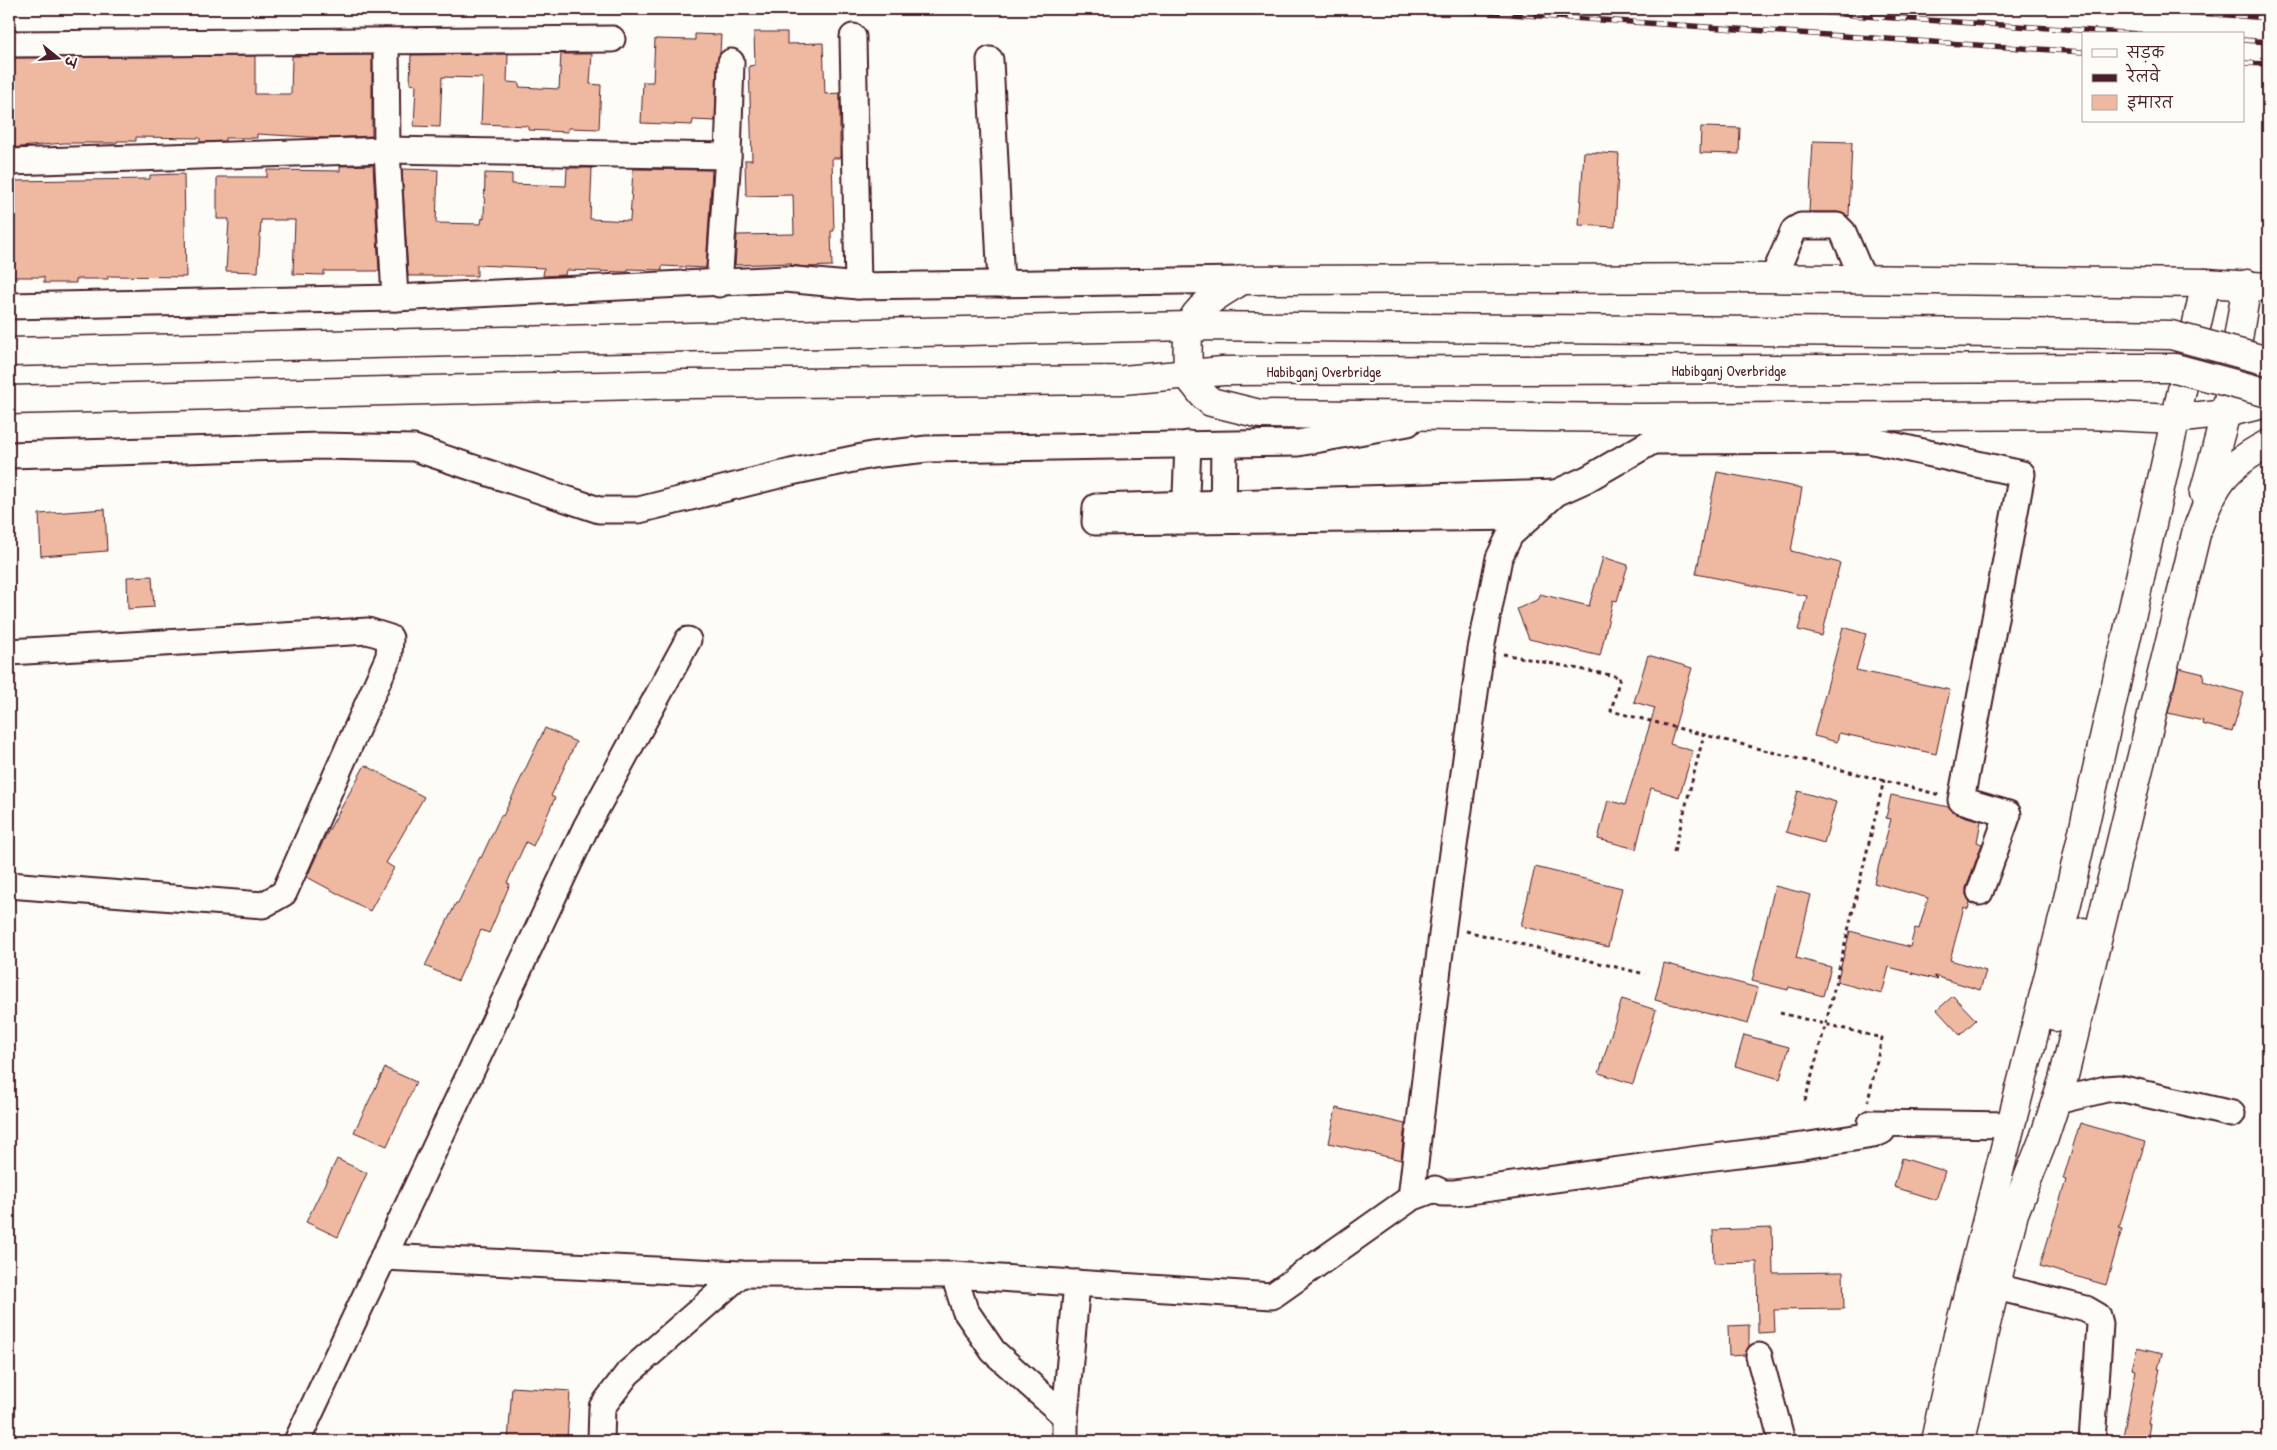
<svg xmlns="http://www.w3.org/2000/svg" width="2277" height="1450" viewBox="0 0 2277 1450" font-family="'Patrick Hand','Playpen Sans Deva',sans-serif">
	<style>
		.building { fill: #eeb8a1; stroke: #4a1f2b }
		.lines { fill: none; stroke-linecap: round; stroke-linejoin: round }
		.minor-casing { stroke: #4a1f2b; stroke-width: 29 }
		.major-casing { stroke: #4a1f2b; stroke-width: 31 }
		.path { stroke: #4a1f2b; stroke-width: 3; stroke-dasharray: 4 4; stroke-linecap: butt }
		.minor { stroke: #fdfcf7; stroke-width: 25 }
		.major { stroke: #fdfcf7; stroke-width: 28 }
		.rail-casing { stroke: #4a1f2b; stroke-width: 5.5 }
		.rail { stroke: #fdfcf7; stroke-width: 4; stroke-dasharray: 11; stroke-linecap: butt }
		.major-bridge-casing { stroke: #4a1f2b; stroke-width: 31; stroke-linecap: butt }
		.major-bridge { stroke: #fdfcf7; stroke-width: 28 }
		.labels { text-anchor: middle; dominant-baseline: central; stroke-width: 4.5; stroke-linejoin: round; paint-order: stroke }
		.street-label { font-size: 15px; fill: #4a1f2b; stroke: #fdfcf7 }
	</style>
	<rect width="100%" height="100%" fill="#fdfcf7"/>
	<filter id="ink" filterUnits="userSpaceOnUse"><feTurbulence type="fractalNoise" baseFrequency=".02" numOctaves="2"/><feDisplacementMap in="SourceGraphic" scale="10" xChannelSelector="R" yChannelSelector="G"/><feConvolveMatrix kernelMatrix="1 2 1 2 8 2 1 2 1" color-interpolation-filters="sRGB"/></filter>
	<g filter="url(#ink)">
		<g class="building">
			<polygon points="754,32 787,32 787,44 823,43 825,94 840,93 840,158 832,158 834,231 831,231 832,266 805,267 791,265 791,263 735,265 737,235 794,234 793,195 746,196 745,160 752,160 749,66 755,65"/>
			<polygon points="695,34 721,35 720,53 717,62 715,121 693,120 692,125 641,123 643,82 653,82 655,39 695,40"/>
			<polygon points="508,54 507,82 519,83 519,87 559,89 561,54 592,54 590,84 601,85 599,129 568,128 568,132 528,130 528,126 481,124 483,78 442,77 440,127 414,126 416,85 410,84 411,55"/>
			<polygon points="372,55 372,136 325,138 257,134 257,138 225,138 225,141 200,142 200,138 136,137 136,141 117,141 117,143 64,143 9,148 9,58 255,56 255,94 291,94 292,56"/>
			<polygon points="1701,127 1740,128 1739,154 1700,153"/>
			<polygon points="1813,141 1852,142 1849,216 1837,212 1809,212"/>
			<polygon points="1584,152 1619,154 1615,227 1579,225"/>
			<polygon points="373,165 379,271 324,271 324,275 293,274 295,220 261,220 258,272 226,271 229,219 217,219 217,177 267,177 267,170 340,171 340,166"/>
			<polygon points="567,168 592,168 590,219 630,221 633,169 712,170 706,268 662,266 662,270 628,269 628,272 624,272 566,270 565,275 543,276 544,268 477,265 477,276 408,276 402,169 438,170 436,223 481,224 482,218 484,219 485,173 512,174 512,184 566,186"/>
			<polygon points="184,174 186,277 108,276 108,279 76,279 76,283 44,283 44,277 9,277 9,181 150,179 150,175"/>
			<polygon points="1717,472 1802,488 1791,551 1840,563 1822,636 1798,630 1807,596 1696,574"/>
			<polygon points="105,509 107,551 41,556 39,514"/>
			<polygon points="1603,557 1628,565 1617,601 1613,600 1600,656 1529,639 1517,609 1539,599 1540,594 1589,606"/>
			<polygon points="152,576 154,607 128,609 127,577"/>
			<polygon points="1843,627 1866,634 1856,670 1950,690 1936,754 1839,733 1837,742 1814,736"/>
			<polygon points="1648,655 1692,668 1670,744 1693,751 1679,797 1651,788 1636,849 1598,839 1608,800 1625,805 1655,708 1634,702"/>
			<polygon points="2179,668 2204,674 2203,681 2244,693 2232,732 2202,724 2203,721 2168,713"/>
			<polygon points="545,728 576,742 551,796 555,798 533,846 526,842 507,883 510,884 489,933 481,930 458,981 425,966 456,903 458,903 480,857 481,858 501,815 503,816"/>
			<polygon points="365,765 424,797 386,863 394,868 370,911 307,877 325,837"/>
			<polygon points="1798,791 1836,802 1824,843 1786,832"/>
			<polygon points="1891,795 1949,807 1956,814 1981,821 1977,842 1982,844 1966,888 1966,895 1970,902 1968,909 1964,907 1950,960 1986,971 1980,990 1934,976 1938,980 1889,967 1882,994 1837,982 1850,931 1910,947 1915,928 1919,929 1928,898 1874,883 1891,819 1886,818"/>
			<polygon points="1535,867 1622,888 1608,947 1521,926"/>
			<polygon points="1775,886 1811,895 1796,958 1831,967 1823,996 1789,987 1788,990 1752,981"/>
			<polygon points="1664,963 1758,988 1748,1024 1655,1000"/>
			<polygon points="1953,996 1976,1020 1960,1035 1937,1010"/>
			<polygon points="1622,999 1656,1010 1633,1084 1599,1073"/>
			<polygon points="1744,1035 1789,1047 1780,1079 1735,1066"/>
			<polygon points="385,1068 416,1082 387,1146 354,1132"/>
			<polygon points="1336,1108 1405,1124 1401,1160 1329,1143"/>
			<polygon points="2080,1123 2145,1142 2119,1228 2122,1229 2106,1285 2040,1266 2066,1180 2063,1179"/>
			<polygon points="1902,1158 1945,1171 1936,1200 1894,1187"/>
			<polygon points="337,1159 367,1173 338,1237 306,1222"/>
			<polygon points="1772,1228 1773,1273 1843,1272 1844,1309 1774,1310 1775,1332 1758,1333 1757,1262 1714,1263 1713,1230"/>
			<polygon points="1749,1325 1749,1346 1745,1355 1729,1356 1728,1326"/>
			<polygon points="2137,1348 2162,1354 2158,1369 2160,1369 2148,1424 2150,1424 2147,1441 2122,1441 2136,1370 2132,1369"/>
			<polygon points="512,1387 570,1391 567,1441 508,1441"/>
		</g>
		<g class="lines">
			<g class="minor-casing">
				<g id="minor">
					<polyline points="853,37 858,286"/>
					<polyline points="386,41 387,150 395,298"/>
					<polyline points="9,44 612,39"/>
					<polyline points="990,60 1001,284"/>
					<polyline points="9,162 387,150 728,156"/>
					<polyline points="1773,278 1794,230 1801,226 1837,226 1843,232 1863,279"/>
					<polyline points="719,284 728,156 731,62"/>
					<polyline points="9,306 395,298 785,279 858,286 1242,280"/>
					<polyline points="9,455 321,446 414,448 599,510 639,510 791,472 872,455 927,449 1298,443 1408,423"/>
					<polyline points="1527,517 1095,522 1096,507 1556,493"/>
					<polyline points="1223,520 1224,445"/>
					<polyline points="1185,521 1188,444"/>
					<polyline points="9,652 368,631 390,638 389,656 284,893 263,905 9,885"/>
					<polyline points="2057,1101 2106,1089 2119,1088 2232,1114"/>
					<polyline points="1871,1123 2011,1125"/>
					<polyline points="1411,1198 1443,926 1481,649 1499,558 1510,535 1556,493 1587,479 1653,441 1869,440 2022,474 1961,800 2008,814 1980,892"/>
					<polyline points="383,1257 741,1274 954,1275 1272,1296 1411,1198 1435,1189 1443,1193 1455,1193 1699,1159 1803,1146 1873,1135 1882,1131 1887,1124"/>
					<polyline points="954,1275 965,1310 993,1351 1065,1416"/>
					<polyline points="1976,1282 2086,1309 2098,1316 2100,1324 2092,1441"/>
					<polyline points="1759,1356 1782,1441"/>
					<polyline points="297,1441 586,827 688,640"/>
					<polyline points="601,1441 602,1407 628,1373 741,1274"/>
					<polyline points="1065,1441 1065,1416 1077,1283"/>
				</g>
			</g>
			<g class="major-casing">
				<g id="major">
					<path d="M2268,287L2206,283L1759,278L1242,280C1224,292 1198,304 1190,325C1186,337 1188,363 1188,376L1204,396L1211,402L1260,414L1641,418L2089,415L2175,419L2226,413L2268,403"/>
					<polyline points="9,352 1190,326 2117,334"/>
					<polyline points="9,400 686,384 1123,380 1223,371 2113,368"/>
					<polyline points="2204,493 2226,413 2247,284"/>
					<polyline points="2055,1017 2083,932"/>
					<polyline points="1935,1441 1960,1326 2067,903 2206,283"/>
					<path d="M1961,1441L1984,1332L2014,1213L2044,1138L2063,1080L2197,530C2214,484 2224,467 2268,444"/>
				</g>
			</g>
			<g class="path">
				<polyline points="1503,654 1620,677 1611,711 1940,795"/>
				<polyline points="1674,852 1704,734"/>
				<polyline points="1466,931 1645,974"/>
				<polyline points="1780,1013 1882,1038 1868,1101"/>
				<polyline points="1805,1101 1826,1023 1884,780"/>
			</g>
			<use href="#minor" class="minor"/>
			<use href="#major" class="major"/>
			<g class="rail-casing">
				<g id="rail">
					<polyline points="1435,9 2083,52"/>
					<polyline points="1786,9 1864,16 2140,34"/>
					<polyline points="2147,9 2268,18"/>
					<polyline points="2243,40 2268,42"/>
					<polyline points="2243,63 2268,64"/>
				</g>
			</g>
			<use href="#rail" class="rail"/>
			<g class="major-bridge-casing">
				<g id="major-bridge">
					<polyline points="2117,334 2171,335 2268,361"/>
					<polyline points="2113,368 2175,368 2268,393"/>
				</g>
			</g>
			<use href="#major-bridge" class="major-bridge"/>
		</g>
	</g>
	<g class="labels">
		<g class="street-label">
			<text x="1729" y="370">Habibganj Overbridge</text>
			<text x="1324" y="371">Habibganj Overbridge</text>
		</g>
	</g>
	<rect width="2277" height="1450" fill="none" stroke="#fdfcf7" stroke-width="30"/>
	<rect x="15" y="15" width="2247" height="1420" fill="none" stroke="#4a1f2b" stroke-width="2" filter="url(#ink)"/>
	<rect x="2082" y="32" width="162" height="90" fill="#fdfcf7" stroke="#b5a4a5"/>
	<rect x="2092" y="49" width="25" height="8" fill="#fdfcf7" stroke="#b5a4a5"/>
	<text x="2127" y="58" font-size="15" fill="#4a1f2b">सड़क</text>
	<rect x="2092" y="74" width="25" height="8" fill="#4a1f2b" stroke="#b5a4a5"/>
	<text x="2127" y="82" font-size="15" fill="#4a1f2b">रेलवे</text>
	<rect x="2092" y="95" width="25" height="15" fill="#eeb8a1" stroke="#b5a4a5"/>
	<text x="2127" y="108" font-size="15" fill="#4a1f2b">इमारत</text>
	<g transform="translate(58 58) rotate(107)" stroke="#fdfcf7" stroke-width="4" paint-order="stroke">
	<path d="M0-4L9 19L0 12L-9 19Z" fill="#4a1f2b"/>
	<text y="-8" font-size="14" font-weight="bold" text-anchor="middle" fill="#4a1f2b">उ</text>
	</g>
</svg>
